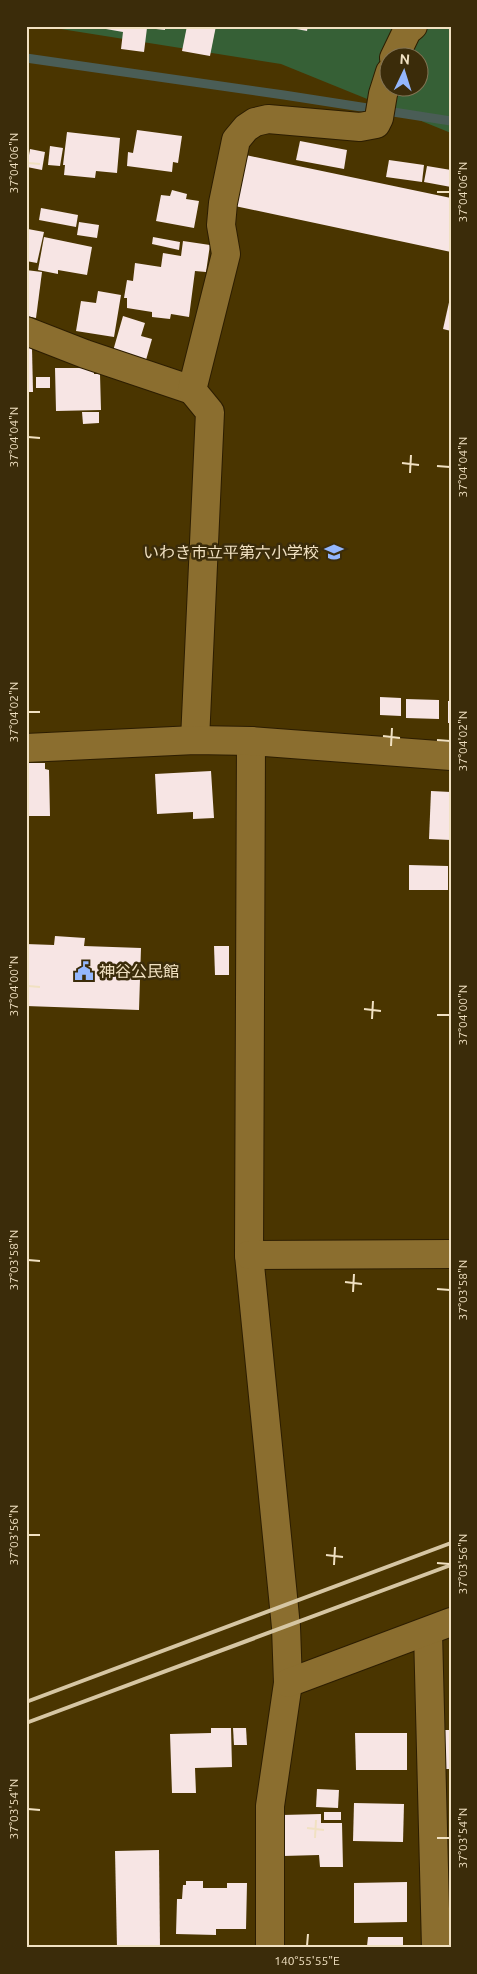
<svg xmlns="http://www.w3.org/2000/svg" width="477" height="1974" viewBox="0 0 477 1974" font-family="Ubuntu,'Noto Sans JP',sans-serif">
	<style>
		.green { fill: #366036; fill-rule: evenodd }
		.lines { fill: none; stroke-linecap: round; stroke-linejoin: round }
		.stream { stroke: #4a5d56; stroke-width: 9 }
		.building { fill: #f7e5e4 }
		.minor-casing { stroke: #2c1d00; stroke-width: 30 }
		.tertiary-casing { stroke: #2c1d00; stroke-width: 30 }
		.minor { stroke: #8b6e2f; stroke-width: 28 }
		.tertiary { stroke: #8b6e2f; stroke-width: 28 }
		.rail { stroke: #d6c6a3; stroke-width: 4 }
		.ticks { fill: none; stroke: #f1e1c2; stroke-width: 2 }
		.labels { text-anchor: middle; dominant-baseline: central; stroke-width: 5; stroke-linejoin: round; paint-order: stroke }
		.poi-label { font-size: 16px; fill: #f1e1c2; stroke: #3b2c0a; text-anchor: end }
		.neatline { fill: none; stroke: #f1e1c2; stroke-width: 2 }
		.ticks-label { font-size: 12px; text-anchor: middle; fill: #f1e1c2 }
	</style>
	<rect width="100%" height="100%" fill="#4a3500"/>
	<path class="green" d="M42,26H451V133L281,64ZM390,58H420V88H390Z"/>
	<g class="lines">
		<polyline class="stream" points="26,58 284,95 451,121"/>
	</g>
	<g class="building">
		<polygon points="89,26 165,26 165,30 147,28 144,52 121,49 123,32"/>
		<polygon points="187,26 216,26 210,56 182,51"/>
		<polygon points="291,26 308,26 307,31 291,28"/>
		<polygon points="137,130 182,136 178,163 173,162 172,172 127,166 128,152 133,153"/>
		<polygon points="67,132 120,138 117,173 96,171 95,178 64,175 65,165 63,165"/>
		<polygon points="300,141 347,150 344,169 296,160"/>
		<polygon points="50,146 63,148 60,166 48,165"/>
		<polygon points="30,149 45,152 42,170 27,167"/>
		<polygon points="241,154 451,198 451,252 230,205"/>
		<polygon points="389,160 424,165 422,182 386,177"/>
		<polygon points="427,166 451,170 451,187 424,182"/>
		<polygon points="172,190 187,194 186,199 199,201 194,228 156,221 161,195 170,196"/>
		<polygon points="41,208 78,215 76,227 39,220"/>
		<polygon points="79,222 99,225 97,238 77,235"/>
		<polygon points="28,229 44,232 37,263 26,261 26,240"/>
		<polygon points="44,237 92,247 87,275 58,270 58,274 38,270"/>
		<polygon points="153,237 180,242 179,250 152,244"/>
		<polygon points="183,241 210,245 206,272 195,271 189,317 171,314 170,319 152,317 152,312 127,308 127,298 124,298 127,280 133,281 135,263 161,267 163,253 181,256"/>
		<polygon points="26,270 42,272 36,318 26,316"/>
		<polygon points="98,291 121,295 114,337 76,331 81,301 96,303"/>
		<polygon points="450,298 451,298 451,331 443,329"/>
		<polygon points="123,316 145,323 141,336 152,339 146,360 113,351"/>
		<polygon points="26,346 32,348 33,392 26,392"/>
		<polygon points="55,368 94,368 94,374 100,374 101,410 56,411"/>
		<rect x="36" y="377" width="14" height="11"/>
		<polygon points="82,412 99,412 99,423 83,424"/>
		<polygon points="380,697 401,698 401,716 380,715"/>
		<polygon points="406,699 439,700 439,719 406,718"/>
		<rect x="448" y="701" width="3" height="22"/>
		<polygon points="26,763 45,763 45,769 49,770 50,816 26,816"/>
		<polygon points="211,771 214,818 193,819 193,812 157,814 155,774"/>
		<polygon points="431,791 451,792 451,840 429,839"/>
		<polygon points="409,865 448,866 448,890 409,890"/>
		<polygon points="55,936 85,938 84,946 141,948 139,1010 26,1006 26,944 54,945"/>
		<polygon points="214,946 229,946 229,975 215,975"/>
		<polygon points="211,1728 231,1728 232,1767 195,1768 196,1793 172,1793 170,1734 211,1733"/>
		<polygon points="233,1728 246,1728 247,1745 234,1745"/>
		<polygon points="445,1730 451,1730 451,1769 444,1769"/>
		<polygon points="355,1733 407,1733 407,1770 356,1770"/>
		<polygon points="317,1789 339,1790 338,1808 316,1807"/>
		<polygon points="354,1803 404,1804 403,1842 353,1841"/>
		<rect x="324" y="1812" width="17" height="8"/>
		<polygon points="321,1814 321,1823 342,1823 343,1867 320,1867 319,1855 283,1856 282,1815"/>
		<polygon points="159,1850 160,1948 117,1948 115,1851"/>
		<polygon points="186,1881 203,1881 203,1888 227,1888 227,1883 247,1883 246,1929 216,1929 216,1935 176,1934 177,1899 182,1899 183,1885 186,1885"/>
		<polygon points="407,1882 407,1922 354,1923 354,1883"/>
		<polygon points="368,1937 403,1937 403,1948 353,1948 353,1945 367,1946"/>
	</g>
	<g class="lines">
		<g class="minor-casing">
			<g id="minor">
				<polyline points="394,58 407,31 413,26"/>
				<polyline points="26,331 85,354 192,390"/>
				<polyline points="195,740 210,412 192,390 226,254 221,225 223,203 236,140 246,128 255,122 268,119 360,127 376,124 379,118 383,94 390,72"/>
				<polyline points="251,741 249,1255 286,1627 288,1683 270,1806 270,1948"/>
				<polyline points="249,1255 451,1254"/>
				<polyline points="428,1632 436,1948"/>
				<polyline points="288,1683 451,1622"/>
			</g>
		</g>
		<g class="tertiary-casing">
			<polyline id="tertiary" points="26,748 195,740 251,741 451,756"/>
		</g>
		<use href="#minor" class="minor"/>
		<use href="#tertiary" class="tertiary"/>
		<g class="rail">
			<polyline points="26,1702 451,1543"/>
			<polyline points="26,1723 451,1565"/>
		</g>
	</g>
	<path class="ticks" d="M28,163L40,164M437,192H450M28,437L40,438M402,463L419,465M437,466L450,467M410,473L411,455M28,712H40M383,736L400,738M437,740L450,741M391,746L392,728M28,986L40,987M364,1009L381,1011M437,1015H450M372,1019L373,1001M28,1260L40,1261M345,1282L362,1284M437,1289L450,1290M353,1292L354,1274M28,1535H40M326,1555L343,1557M437,1563L450,1564M334,1565L335,1547M28,1809L40,1810M307,1828L324,1830M315,1838L316,1820M437,1838H450M307,1946L308,1934"/>
	<defs>
		<g id="school-bare" transform="scale(1.5)"><path d="M0-5L7-2L0 1L-7-2ZM-4 1L0 2.5L4 1V4Q0 6-4 4Z" fill="#94b7fd" stroke="#3b2c0a" stroke-width="2.5" paint-order="stroke"/></g>
		<g id="civic-bare" transform="scale(1.5)"><path d="M-.6-6.5H3V-4.5H.6V-3L4-1V1h2V6H-6V1h2V-1L-.6-3ZM-1.2 2.5V6h2.4V2.5Z" fill="#94b7fd" stroke="#3b2c0a" stroke-width="2.5" paint-order="stroke"/></g>
	</defs>
	<g fill-rule="evenodd">
		<use href="#school-bare" x="334" y="552"/>
		<use href="#civic-bare" x="84" y="971"/>
	</g>
	<g class="labels">
		<g class="poi-label">
			<text x="319" y="552">いわき市立平第六小学校</text>
			<text x="99" y="971" text-anchor="start">神谷公民館</text>
		</g>
	</g>
	<rect width="477" height="1974" fill="none" stroke="#3b2c0a" stroke-width="55"/>
	<g transform="translate(404 72) rotate(4)"><circle r="24" fill="#3b2c0a" stroke="#847454"/>
	<path d="M0-4L9 19L0 12L-9 19Z" fill="#94b7fd"/>
	<text y="-8" font-size="14" font-weight="bold" text-anchor="middle" fill="#f1e1c2">N</text>
	</g>
	<rect x="28" y="28" width="422" height="1918" class="neatline"/>
	<g class="ticks-label">
		<text transform="translate(14 163) rotate(-90)" y="4">37°04'06"N</text>
		<text transform="translate(463 192) rotate(-90)" y="4">37°04'06"N</text>
		<text transform="translate(14 437) rotate(-90)" y="4">37°04'04"N</text>
		<text transform="translate(463 467) rotate(-90)" y="4">37°04'04"N</text>
		<text transform="translate(14 712) rotate(-90)" y="4">37°04'02"N</text>
		<text transform="translate(463 741) rotate(-90)" y="4">37°04'02"N</text>
		<text transform="translate(14 986) rotate(-90)" y="4">37°04'00"N</text>
		<text transform="translate(463 1015) rotate(-90)" y="4">37°04'00"N</text>
		<text transform="translate(14 1260) rotate(-90)" y="4">37°03'58"N</text>
		<text transform="translate(463 1290) rotate(-90)" y="4">37°03'58"N</text>
		<text transform="translate(14 1535) rotate(-90)" y="4">37°03'56"N</text>
		<text transform="translate(463 1564) rotate(-90)" y="4">37°03'56"N</text>
		<text transform="translate(14 1809) rotate(-90)" y="4">37°03'54"N</text>
		<text transform="translate(463 1838) rotate(-90)" y="4">37°03'54"N</text>
		<text x="307" y="1965">140°55'55"E</text>
	</g>
</svg>
